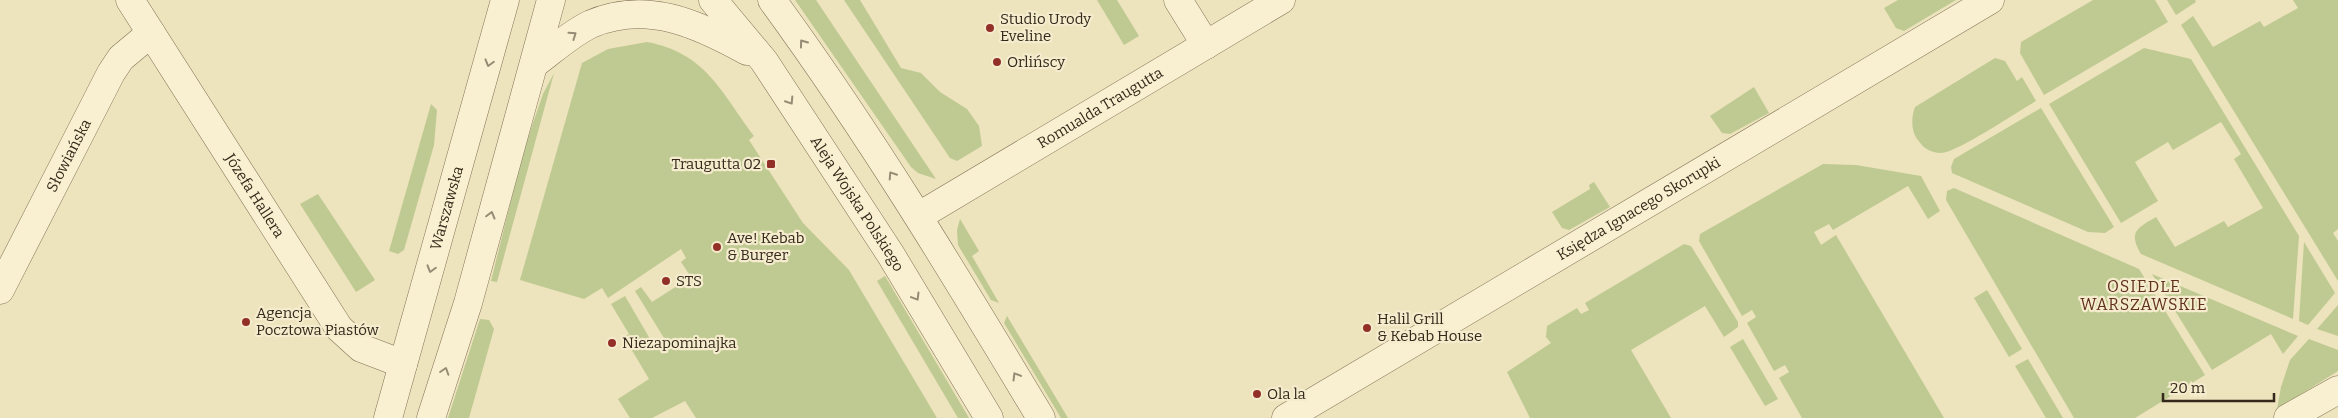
<svg xmlns="http://www.w3.org/2000/svg" width="2338" height="418" viewBox="0 0 2338 418" font-family="Bitter,serif">
	<style>
		.green { fill: #bfca92 }
		.lines { fill: none; stroke-linecap: round; stroke-linejoin: round }
		.minor-casing { stroke: #847357; stroke-width: 29 }
		.minor { stroke: #f8f0d0; stroke-width: 28 }
		.oneway { stroke: #968c76 }
		.poi-dot { fill: #923028; stroke: #f4eccd; stroke-width: 2 }
		.labels { text-anchor: middle; dominant-baseline: central; stroke-width: 4.5; stroke-linejoin: round; paint-order: stroke }
		.poi-label { font-size: 15px; fill: #34291b; stroke: #f4eccd; text-anchor: start }
		.street-label { font-size: 15px; fill: #34291b; stroke: #f4eccd }
		.neighbourhood-label { font-size: 16px; letter-spacing: 1px; fill: #60301b; stroke: #f4eccd }
	</style>
	<rect width="100%" height="100%" fill="#ede3bd"/>
	<g class="green">
		<polygon points="795,0 816,0 936,179 918,173 911,167"/>
		<polygon points="844,0 860,0 901,68 921,73 940,92 967,109 979,126 982,146 957,161 950,158"/>
		<polygon points="1097,0 1117,0 1139,36 1124,45"/>
		<polygon points="1898,0 1956,0 1904,31 1896,28 1884,8"/>
		<polygon points="2093,0 2155,0 2168,22 2044,95 2020,53 2021,42"/>
		<polygon points="2167,0 2195,0 2196,2 2176,15"/>
		<polygon points="2293,0 2338,0 2338,229 2333,233 2338,241 2338,281 2181,25 2193,16 2213,47 2260,21 2264,27 2298,8"/>
		<path d="M647,42C706,53 721,92 754,136L749,140L803,223L849,270L937,418H696L685,401L652,418H630L618,399L649,379L624,337L629,334L611,304L625,296L653,344L664,338L635,291L641,287L652,302L691,277L681,262L686,258L681,249L608,298L602,288L584,299L520,280L582,63L608,49Z"/>
		<path d="M2144,48L2191,59L2299,236L2293,319L2141,254C2128,232 2137,228 2156,217L2175,247L2224,221L2228,227L2263,208L2234,159L2241,154L2221,122L2173,150L2168,142L2135,162L2158,201L2121,223L2049,104Z"/>
		<path d="M1995,58L2005,61L2017,81L2022,77L2036,101C2018,111 1958,152 1941,153C1931,153 1923,148 1918,140C1911,132 1911,117 1915,107Z"/>
		<polygon points="554,73 497,282 491,281 523,152 543,94"/>
		<polygon points="1754,87 1769,113 1730,134 1722,133 1710,116"/>
		<polygon points="431,104 437,110 434,145 404,250 398,254 389,251"/>
		<polygon points="2041,108 2114,227 2105,233 2088,232 1952,173 1951,167 1954,159"/>
		<polygon points="1823,164 1856,165 1921,176 1940,211 1928,219 1908,186 1833,230 1829,224 1814,232 1821,245 1836,235 1944,418 1802,418 1779,378 1789,372 1785,365 1774,371 1747,323 1756,317 1752,310 1742,316 1699,241 1700,234"/>
		<polygon points="1594,182 1610,207 1569,230 1562,228 1552,212 1590,189 1589,185"/>
		<polygon points="1954,188 2139,269 2205,375 2135,418 2074,418 1946,200 1947,191"/>
		<polygon points="318,194 375,280 356,292 300,204"/>
		<polygon points="960,219 979,251 972,256 999,303 991,300 958,245 957,230"/>
		<polygon points="2304,242 2335,293 2308,325 2299,321"/>
		<polygon points="1684,244 1691,246 1738,322 1738,327 1724,337 1705,306 1631,350 1671,418 1530,418 1507,372 1551,343 1546,337 1547,326 1577,308 1581,314 1589,310 1585,303"/>
		<polygon points="2152,274 2298,336 2283,354 2271,334 2212,370"/>
		<polygon points="885,276 969,418 958,418 877,281"/>
		<polygon points="1987,290 2022,349 2009,357 1974,298"/>
		<polygon points="2338,305 2338,336 2317,329"/>
		<polygon points="1007,316 1068,418 1061,418 1004,323"/>
		<polygon points="480,319 489,320 494,329 469,418 448,418"/>
		<polygon points="1743,339 1778,399 1765,406 1730,347"/>
		<polygon points="2309,339 2338,350 2338,371 2277,409 2281,387 2290,360"/>
		<polygon points="2028,359 2063,418 2046,418 2015,366"/>
	</g>
	<g class="lines">
		<g class="minor-casing">
			<g id="minor">
				<path id="s1" d="M130,0L339,328L361,348L403,364"/>
				<path id="s2" d="M713,0L764,61L891,255L989,418"/>
				<path d="M772,0C870,134 955,275 1041,418"/>
				<polyline points="1178,0 1206,45"/>
				<path d="M534,64C552,51 570,34 591,24C647,0 698,24 747,51"/>
				<path id="s3" d="M919,216L1281,0"/>
				<path id="s4" d="M0,290L111,73L121,58L151,33"/>
				<path id="s5" d="M388,418L505,0"/>
				<polyline points="431,418 468,303 551,0"/>
				<path id="s6" d="M1286,418L1990,0"/>
				<polyline points="2288,418 2338,390"/>
			</g>
		</g>
		<use href="#minor" class="minor"/>
	</g>
	<defs><path id="oneway-chevron" d="M-2-3.5L2.5 0L-2 3.5" fill="none" stroke-width="1.6" stroke-linecap="round" stroke-linejoin="round" transform="scale(1.25)"/></defs>
	<g class="oneway">
		<use href="#oneway-chevron" transform="translate(573 35) rotate(-35)"/>
		<use href="#oneway-chevron" transform="translate(803 43) rotate(-126)"/>
		<use href="#oneway-chevron" transform="translate(489 63) rotate(106)"/>
		<use href="#oneway-chevron" transform="translate(790 101) rotate(57)"/>
		<use href="#oneway-chevron" transform="translate(892 175) rotate(-123)"/>
		<use href="#oneway-chevron" transform="translate(491 215) rotate(-75)"/>
		<use href="#oneway-chevron" transform="translate(431 269) rotate(106)"/>
		<use href="#oneway-chevron" transform="translate(916 297) rotate(59)"/>
		<use href="#oneway-chevron" transform="translate(445 371) rotate(-72)"/>
		<use href="#oneway-chevron" transform="translate(1016 376) rotate(-121)"/>
	</g>
	<g class="poi-dot">
		<circle cx="990" cy="28" r="5"/>
		<circle cx="997" cy="62" r="5"/>
		<rect x="766" y="159" width="10" height="10" rx="2.5"/>
		<circle cx="717" cy="247" r="5"/>
		<circle cx="666" cy="281" r="5"/>
		<circle cx="246" cy="322" r="5"/>
		<circle cx="1367" cy="328" r="5"/>
		<circle cx="612" cy="343" r="5"/>
		<circle cx="1257" cy="394" r="5"/>
	</g>
	<g class="labels">
		<g class="poi-label">
			<text x="1000" y="19">Studio Urody<tspan x="1000" dy="17">Eveline</tspan></text>
			<text x="1007" y="62">Orlińscy</text>
			<text x="761" y="164" text-anchor="end">Traugutta 02</text>
			<text x="727" y="238">Ave! Kebab<tspan x="727" dy="17">&amp; Burger</tspan></text>
			<text x="676" y="281">STS</text>
			<text x="256" y="313">Agencja<tspan x="256" dy="17">Pocztowa Piastów</tspan></text>
			<text x="1377" y="319">Halil Grill<tspan x="1377" dy="17">&amp; Kebab House</tspan></text>
			<text x="622" y="343">Niezapominajka</text>
			<text x="1267" y="394">Ola la</text>
		</g>
		<g class="street-label">
			<text stroke="none"><textPath href="#s3" startOffset="211">Romualda Traugutta</textPath></text>
			<text stroke="none"><textPath href="#s4" startOffset="151">Słowiańska</textPath></text>
			<text stroke="none"><textPath href="#s1" startOffset="232">Józefa Hallera</textPath></text>
			<text stroke="none"><textPath href="#s2" startOffset="250">Aleja Wojska Polskiego</textPath></text>
			<text stroke="none"><textPath href="#s6" startOffset="410">Księdza Ignacego Skorupki</textPath></text>
			<text stroke="none"><textPath href="#s5" startOffset="218">Warszawska</textPath></text>
		</g>
		<g class="neighbourhood-label">
			<text x="2144" y="286">OSIEDLE<tspan x="2144" dy="18">WARSZAWSKIE</tspan></text>
		</g>
	</g>
	<path d="M2163 393v8h111v-8" fill="none" stroke="#34291b" stroke-width="2.5"/>
	<text x="2170" y="393" font-size="15" fill="#34291b" stroke="#f4eccd" stroke-width="4" paint-order="stroke">20 m</text>
</svg>
